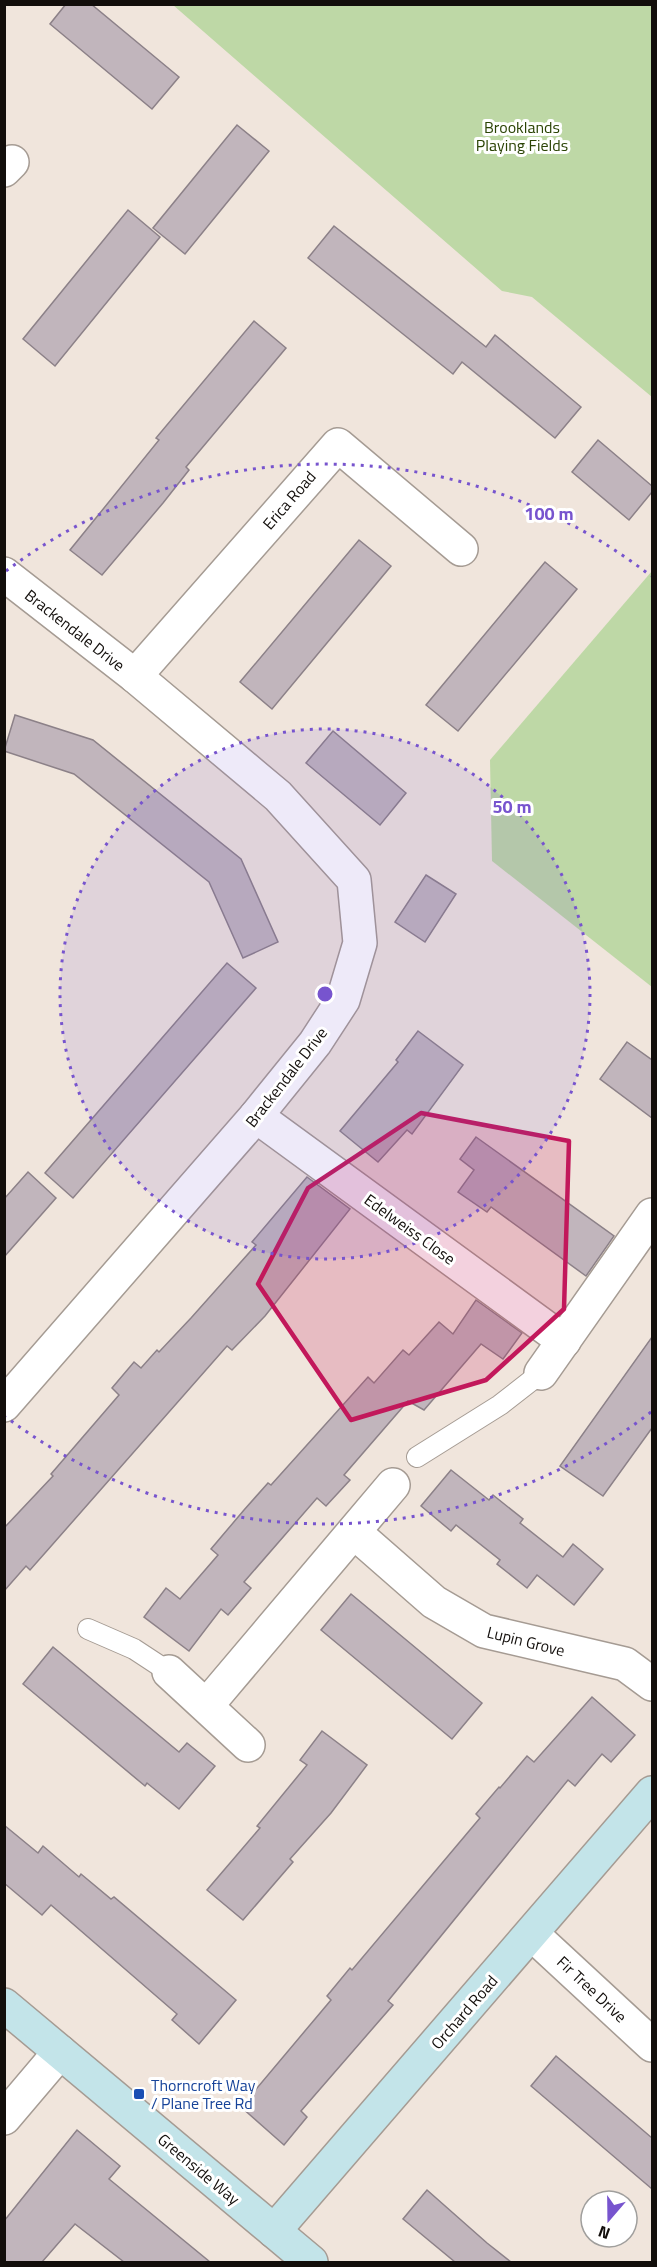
<svg xmlns="http://www.w3.org/2000/svg" width="657" height="2267" viewBox="0 0 657 2267" font-family="'Titillium Web',sans-serif">
	<style>
		.green { fill: #bed8a6 }
		.building { fill: #c1b5bc; stroke: #8c8188; stroke-width: 1.5 }
		.lines { fill: none; stroke-linecap: round; stroke-linejoin: round }
		.lane-casing { stroke: #a59b93; stroke-width: 22 }
		.street-casing { stroke: #a59b93; stroke-width: 36 }
		.secondary-casing { stroke: #a59b93; stroke-width: 36 }
		.lane { stroke: #fff; stroke-width: 20 }
		.street { stroke: #fff; stroke-width: 33 }
		.secondary { stroke: #c3e4e9; stroke-width: 33 }
		.marked { fill: #c2185b; fill-opacity: 0.2; stroke: #c2185b; stroke-width: 4.5; stroke-linejoin: round }
		.ring { fill: none; stroke: #7754ce; stroke-width: 3; stroke-dasharray: 3 6 }
		.transit-dot { fill: #1a4fb4; stroke: #fff; stroke-width: 2 }
		.labels { text-anchor: middle; dominant-baseline: central; stroke-width: 6; stroke-linejoin: round; paint-order: stroke }
		.park-label { font-size: 16px; fill: #2a4304; stroke: #fff }
		.street-label { font-size: 16px; fill: #120e0b; stroke: #fff }
		.transit-label { font-size: 16px; fill: #164399; stroke: #fff; text-anchor: start }
		.centre { fill: #7754ce; stroke: #fff; stroke-width: 3 }
		.ring-label { font-size: 18px; text-anchor: middle; font-weight: bold; fill: #7754ce; stroke: #fff; stroke-width: 6; stroke-linejoin: round; paint-order: stroke }
	</style>
	<rect width="100%" height="100%" fill="#f0e5dc"/>
	<g class="green">
		<polygon points="173,5 652,5 652,397 532,297 502,291"/>
		<polygon points="652,571 652,987 492,861 490,760"/>
	</g>
	<g class="building">
		<polygon points="66,4 91,4 179,77 152,109 50,24"/>
		<polygon points="237,125 269,151 185,254 153,228"/>
		<polygon points="128,210 160,237 55,366 23,339"/>
		<polygon points="334,226 486,347 495,335 581,407 555,438 462,362 453,374 308,258"/>
		<polygon points="254,321 286,348 186,467 189,470 163,503 102,575 70,550 159,440 156,438"/>
		<polygon points="598,440 652,486 652,492 629,520 572,472"/>
		<polygon points="359,540 391,566 272,709 240,682"/>
		<polygon points="545,562 577,589 458,731 426,705"/>
		<polygon points="15,715 93,740 241,859 278,942 243,958 209,882 74,774 4,751"/>
		<polygon points="333,731 406,793 380,825 306,763"/>
		<polygon points="426,875 456,894 425,942 395,922"/>
		<polygon points="227,963 256,988 73,1198 45,1173"/>
		<polygon points="418,1031 463,1065 412,1134 407,1130 378,1162 340,1131 398,1062 396,1060"/>
		<polygon points="627,1042 652,1060 652,1118 600,1079"/>
		<polygon points="476,1137 614,1236 586,1276 491,1207 487,1212 458,1192 474,1170 460,1159"/>
		<polygon points="28,1172 56,1198 4,1257 4,1199"/>
		<polygon points="307,1177 350,1209 265,1316 232,1350 227,1346 45,1553 30,1570 26,1566 4,1591 4,1528 53,1476 51,1474 119,1395 112,1388 134,1362 141,1368 157,1350 159,1352 191,1318 256,1245 252,1242"/>
		<polygon points="476,1300 522,1333 503,1359 481,1344 424,1410 408,1401 344,1475 350,1480 326,1506 317,1498 244,1582 251,1588 228,1615 221,1609 189,1651 144,1617 166,1588 180,1599 218,1555 211,1549 244,1510 268,1483 271,1485 368,1377 374,1383 403,1350 409,1355 439,1322 453,1334"/>
		<polygon points="652,1337 652,1428 603,1496 560,1466"/>
		<polygon points="451,1470 489,1500 493,1495 523,1519 520,1523 563,1557 573,1544 603,1569 574,1605 537,1575 527,1588 497,1564 500,1560 456,1525 451,1531 421,1506"/>
		<polygon points="351,1594 482,1703 452,1739 321,1630"/>
		<polygon points="53,1647 179,1752 187,1743 215,1766 179,1809 147,1783 145,1786 23,1684"/>
		<polygon points="592,1697 635,1735 611,1762 602,1754 575,1786 568,1780 388,2001 393,2005 301,2111 307,2117 284,2145 241,2107 331,2000 327,1996 350,1968 352,1970 480,1818 476,1814 499,1787 500,1788 527,1756 534,1762"/>
		<polygon points="322,1731 367,1765 331,1813 290,1859 293,1862 243,1920 207,1890 260,1828 257,1826 307,1765 300,1760"/>
		<polygon points="4,1825 38,1853 43,1846 79,1877 81,1874 111,1899 114,1897 236,2000 199,2044 172,2020 177,2014 51,1905 42,1915 4,1883"/>
		<polygon points="556,2056 652,2138 652,2189 531,2086"/>
		<polygon points="77,2130 120,2166 109,2179 210,2262 124,2262 75,2224 42,2262 4,2262 4,2221"/>
		<polygon points="427,2190 487,2243 511,2262 455,2262 403,2219"/>
	</g>
	<g class="lines">
		<g class="lane-casing">
			<g id="lane">
				<polyline points="417,1457 500,1405 541,1373"/>
				<polyline points="88,1629 134,1649 169,1672"/>
			</g>
		</g>
		<g class="street-casing">
			<g id="street">
				<polyline points="4,170 12,162"/>
				<polyline points="4,574 135,676 278,796 354,880 360,943 343,1000 315,1043 256,1116 4,1405"/>
				<polyline points="135,676 338,445 461,549"/>
				<polyline points="256,1116 564,1341"/>
				<polyline points="541,1373 652,1215"/>
				<polyline points="354,1532 434,1602 484,1631 625,1664 652,1684"/>
				<polyline points="169,1672 248,1745"/>
				<polyline points="207,1705 393,1485"/>
				<polyline points="532,1934 652,2045"/>
				<polyline points="4,2118 60,2052"/>
			</g>
		</g>
		<g class="secondary-casing">
			<g id="secondary">
				<polyline points="4,2005 311,2262"/>
				<polyline points="274,2231 652,1793"/>
			</g>
		</g>
		<use href="#lane" class="lane"/>
		<use href="#street" class="street"/>
		<use href="#secondary" class="secondary"/>
	</g>
	<path class="marked" d="M421,1113L569,1141L564,1309L486,1380L351,1420L258,1284L308,1188Z"/>
	<circle cx="325" cy="994" r="265" fill="#7754ce" fill-opacity=".12"/>
	<g class="ring">
		<circle cx="325" cy="994" r="265"/>
		<path d="M651 1412A530 530 0 0 1 6 1417M6 571A530 530 0 0 1 651 576"/>
	</g>
	<rect class="transit-dot" x="133" y="2088" width="12" height="12" rx="3"/>
	<g class="labels">
		<g class="park-label">
			<text x="522" y="127">Brooklands<tspan x="522" dy="18">Playing Fields</tspan></text>
		</g>
		<g class="street-label">
			<text transform="translate(289 500) rotate(-49)">Erica Road</text>
			<text transform="translate(75 630) rotate(38)">Brackendale Drive</text>
			<text transform="translate(286 1077) rotate(-52)">Brackendale Drive</text>
			<text transform="translate(410 1229) rotate(36)">Edelweiss Close</text>
			<text transform="translate(526 1641) rotate(14)">Lupin Grove</text>
			<text transform="translate(592 1989) rotate(43)">Fir Tree Drive</text>
			<text transform="translate(464 2012) rotate(-49)">Orchard Road</text>
			<text transform="translate(199 2169) rotate(40)">Greenside Way</text>
		</g>
		<g class="transit-label">
			<text x="151" y="2085">Thorncroft Way<tspan x="151" dy="18">/ Plane Tree Rd</tspan></text>
		</g>
	</g>
	<circle cx="325" cy="994" r="9" class="centre"/>
	<g class="ring-label">
		<text x="549" y="520">100 m</text>
		<text x="512" y="813">50 m</text>
	</g>
	<rect width="657" height="2267" fill="none" stroke="#120e0b" stroke-width="12"/>
	<g transform="translate(609 2219) rotate(200)"><circle r="28" fill="#ffffff" stroke="#a09f9d" stroke-width="1.5"/>
	<path d="M0-4.5L10 22L0 15L-10 22Z" fill="#7754ce"/>
	<text y="-9" font-size="16" font-weight="bold" text-anchor="middle" fill="#120e0b">N</text>
	</g>
</svg>
